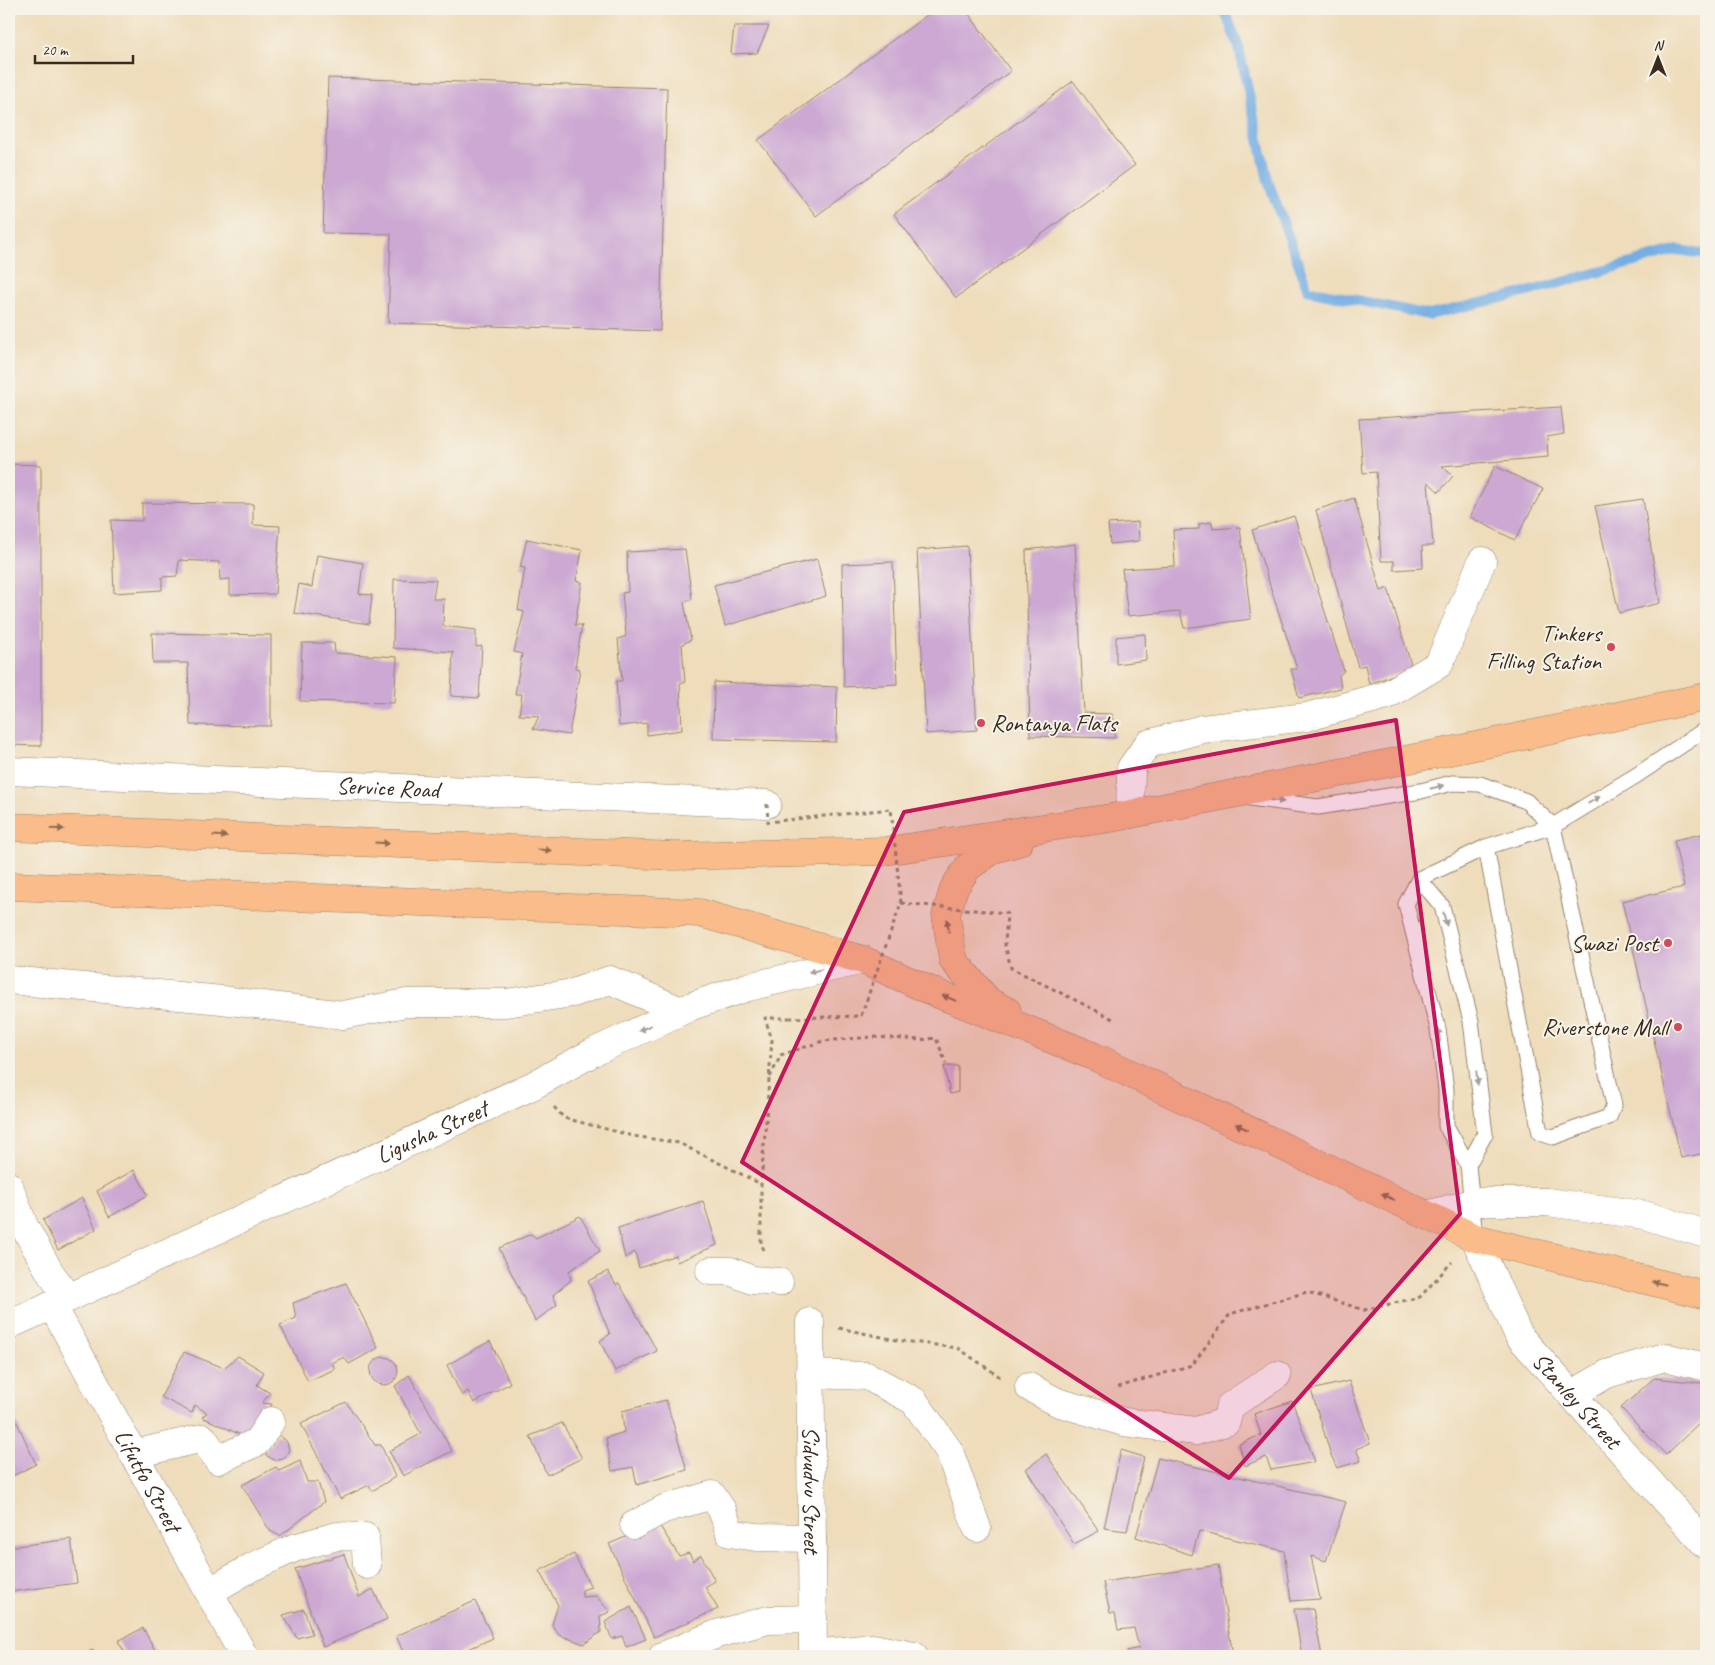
<svg xmlns="http://www.w3.org/2000/svg" width="1715" height="1665" viewBox="0 0 1715 1665" font-family="Caveat,sans-serif">
	<style>
		.lines { fill: none; stroke-linecap: round; stroke-linejoin: round }
		.stream { stroke: #74aee4; stroke-width: 10 }
		.building { fill: #cca8d3 }
		.service-casing { stroke: #94836c; stroke-width: 17 }
		.minor-casing { stroke: #94836c; stroke-width: 29 }
		.primary-casing { stroke: #94836c; stroke-width: 29 }
		.path { stroke: #94836c; stroke-width: 3; stroke-dasharray: 4 4; stroke-linecap: butt }
		.service { stroke: #fff; stroke-width: 15 }
		.minor { stroke: #fff; stroke-width: 28 }
		.primary { stroke: #f9bc8a; stroke-width: 28 }
		.path-bridge { stroke: #94836c; stroke-width: 3; stroke-dasharray: 4 4; stroke-linecap: butt }
		.oneway { fill: #a79f9a }
		.oneway2 { fill: #906c4f }
		.marked { fill: #c2185b; fill-opacity: 0.2; stroke: #c2185b; stroke-width: 4; stroke-linejoin: round }
		.poi-dot { fill: #d1495b; stroke: #f7f3e8; stroke-width: 2 }
		.labels { text-anchor: middle; dominant-baseline: central; stroke-width: 4; stroke-linejoin: round; paint-order: stroke }
		.poi-label { font-size: 24px; fill: #3b2a1e; stroke: #f7f3e8; text-anchor: end }
		.street-label { font-size: 24px; fill: #3b2a1e; stroke: #f7f3e8 }
	</style>
	<rect width="100%" height="100%" fill="#f7f3e8"/>
	<filter id="ink" filterUnits="userSpaceOnUse"><feTurbulence type="fractalNoise" baseFrequency=".02" numOctaves="2"/><feDisplacementMap in="SourceGraphic" scale="10" xChannelSelector="R" yChannelSelector="G"/><feConvolveMatrix kernelMatrix="1 2 1 2 8 2 1 2 1" color-interpolation-filters="sRGB"/></filter>
	<filter id="wash" filterUnits="userSpaceOnUse"><feTurbulence type="fractalNoise" baseFrequency=".0096" numOctaves="4" result="noise"/><feDisplacementMap in="SourceGraphic" scale="20" xChannelSelector="R" yChannelSelector="G"/><feGaussianBlur stdDeviation="1.12" result="paint"/><feColorMatrix in="noise" values="0 0 0 0 0 0 0 0 0 0 0 0 0 0 0 0 0 1.4 0 .05"/><feComposite in="paint" operator="in"/></filter>
	<g filter="url(#wash)">
		<rect width="100%" height="100%" fill="#eedcba"/>
		<g class="lines">
			<polyline class="stream" points="1224,9 1239,48 1268,181 1308,290 1429,315 1527,292 1678,250 1706,254"/>
		</g>
		<g id="blocks">
			<g class="building">
				<polygon points="935,9 965,9 1011,71 816,216 758,140"/>
				<polygon points="734,26 769,26 757,53 731,54"/>
				<polygon points="328,78 667,88 660,331 388,323 391,234 323,233"/>
				<polygon points="1073,81 1135,165 956,298 894,214"/>
				<polygon points="1561,407 1564,434 1547,437 1548,457 1442,466 1453,476 1439,492 1428,482 1433,546 1422,546 1423,568 1394,570 1394,561 1381,561 1376,472 1363,473 1359,419"/>
				<polygon points="9,464 41,465 41,746 9,745"/>
				<polygon points="1495,466 1543,489 1515,540 1470,517"/>
				<polygon points="1354,498 1381,591 1388,588 1412,668 1369,684 1365,665 1358,667 1316,510"/>
				<polygon points="1643,499 1660,603 1619,613 1595,506"/>
				<polygon points="142,503 253,504 253,525 280,526 275,594 230,595 230,579 220,580 219,562 179,560 177,576 162,577 162,590 114,593 111,520 142,521"/>
				<polygon points="1294,516 1344,671 1339,675 1341,688 1299,698 1291,669 1297,669 1252,530"/>
				<polygon points="1138,522 1139,541 1110,544 1108,524"/>
				<polygon points="1212,522 1213,529 1240,527 1251,619 1184,628 1180,611 1128,616 1122,569 1175,566 1173,530 1199,529 1199,524"/>
				<polygon points="527,539 582,550 576,581 582,582 575,625 582,625 575,668 580,669 569,735 533,729 539,716 519,715 522,694 515,694 522,654 514,652 524,612 518,610 525,568 520,567"/>
				<polygon points="1075,544 1084,713 1112,714 1115,738 1030,736 1026,550"/>
				<polygon points="967,546 977,730 926,734 917,550"/>
				<polygon points="685,549 692,599 684,602 691,640 682,644 685,683 680,683 682,730 647,735 647,723 619,726 616,681 622,681 618,639 626,636 622,593 628,592 627,552"/>
				<polygon points="317,555 363,563 359,594 372,595 369,624 294,613 299,584 312,587"/>
				<polygon points="817,559 826,596 725,626 714,585"/>
				<polygon points="893,562 897,684 844,687 842,564"/>
				<polygon points="394,579 436,580 433,599 444,599 443,626 476,630 476,647 482,646 479,698 451,696 453,652 393,648"/>
				<polygon points="152,633 271,635 271,726 190,725 188,663 153,663"/>
				<polygon points="1145,634 1146,660 1116,664 1116,637"/>
				<polygon points="302,643 334,643 335,653 397,657 394,703 300,701"/>
				<polygon points="714,682 837,687 836,742 713,739"/>
				<polygon points="1706,833 1706,1153 1681,1158 1622,901 1684,887 1674,840"/>
				<polygon points="944,1066 958,1066 958,1092 950,1094"/>
				<polygon points="134,1170 148,1195 109,1217 97,1191"/>
				<polygon points="82,1198 96,1229 58,1250 43,1220"/>
				<polygon points="703,1201 717,1245 677,1262 676,1255 639,1268 635,1252 625,1258 618,1228"/>
				<polygon points="580,1216 600,1251 569,1271 571,1280 553,1295 557,1305 535,1321 499,1248 531,1234 536,1238"/>
				<polygon points="608,1271 616,1285 619,1283 657,1351 615,1371 600,1341 610,1334 588,1281"/>
				<polygon points="346,1283 378,1348 349,1364 344,1357 332,1363 335,1369 308,1381 280,1325 296,1318 293,1303"/>
				<polygon points="490,1341 510,1383 474,1403 468,1391 462,1396 447,1365"/>
				<polygon points="184,1352 224,1368 238,1356 264,1372 257,1385 270,1393 262,1403 272,1404 252,1440 202,1417 207,1413 195,1405 192,1413 161,1397"/>
				<circle cx="384" cy="1371" r="14"/>
				<polygon points="409,1375 452,1451 403,1476 389,1451 421,1434 395,1386"/>
				<polygon points="1654,1378 1702,1383 1706,1387 1706,1416 1666,1455 1621,1408"/>
				<polygon points="1349,1381 1370,1443 1356,1449 1361,1461 1337,1468 1331,1455 1311,1390"/>
				<polygon points="666,1400 687,1470 637,1485 633,1467 612,1471 606,1438 624,1432 622,1411"/>
				<polygon points="1292,1401 1315,1462 1271,1470 1266,1457 1245,1466 1239,1444 1261,1435 1254,1414"/>
				<polygon points="346,1402 375,1445 381,1445 395,1477 372,1491 369,1485 340,1499 301,1424"/>
				<polygon points="11,1409 36,1464 9,1478 9,1410"/>
				<polygon points="562,1423 582,1458 547,1475 530,1436"/>
				<polygon points="277,1435 281,1436 287,1442 289,1450 285,1457 274,1460 267,1456 265,1452"/>
				<polygon points="1121,1450 1144,1457 1127,1531 1104,1528"/>
				<polygon points="1046,1454 1099,1531 1074,1544 1026,1469"/>
				<polygon points="1158,1458 1346,1502 1326,1561 1311,1556 1320,1599 1291,1601 1284,1551 1199,1531 1192,1555 1136,1537"/>
				<polygon points="300,1461 307,1482 318,1482 324,1502 280,1536 270,1531 242,1485 276,1467 279,1471"/>
				<polygon points="658,1523 679,1556 689,1553 693,1561 701,1555 715,1581 705,1587 718,1609 654,1637 609,1544"/>
				<polygon points="71,1539 77,1583 9,1592 9,1547"/>
				<polygon points="344,1554 359,1597 373,1589 387,1619 323,1647 295,1569"/>
				<polygon points="574,1554 591,1587 582,1590 582,1597 596,1596 610,1612 600,1616 601,1632 584,1644 559,1635 552,1625 558,1605 539,1571"/>
				<polygon points="1218,1565 1233,1656 1128,1656 1127,1651 1139,1648 1134,1628 1118,1630 1115,1613 1110,1613 1103,1582"/>
				<polygon points="475,1601 493,1638 453,1656 405,1656 396,1636"/>
				<polygon points="631,1607 646,1639 626,1647 622,1636 612,1639 605,1622"/>
				<polygon points="304,1609 312,1634 297,1638 283,1615"/>
				<polygon points="1294,1609 1313,1609 1322,1656 1302,1656"/>
				<polygon points="143,1628 158,1656 127,1656 118,1641"/>
				<polygon points="93,1650 96,1656 77,1656"/>
			</g>
		</g>
	</g>
	<g filter="url(#ink)">
		<use href="#blocks" fill-opacity="0" stroke="#94836c" stroke-width="1"/>
		<g class="lines">
			<g class="service-casing">
				<g id="service">
					<polyline points="1250,798 1318,807 1421,791 1452,783 1480,784 1526,801 1553,826 1614,1105 1609,1117 1553,1137 1540,1133 1486,847 1553,826 1637,775 1706,729"/>
					<polyline points="1419,879 1442,906 1471,1021 1485,1134 1468,1165"/>
					<polyline points="1475,1238 1468,1165 1446,1126 1446,1090 1438,1029 1406,904 1419,879 1486,847"/>
				</g>
			</g>
			<g class="minor-casing">
				<g id="minor">
					<path id="s1" d="M9,771L767,804"/>
					<polyline points="1130,814 1131,768 1148,744 1202,729 1307,717 1387,695 1439,664 1482,561"/>
					<polyline points="9,980 222,1000 343,1015 406,1003 506,1003 573,993 610,980 681,1011"/>
					<polyline points="9,1186 24,1226 51,1274 69,1298"/>
					<polyline points="1426,1215 1476,1202 1547,1202 1644,1215 1706,1234"/>
					<path id="s2" d="M1475,1238L1519,1336L1706,1545"/>
					<polyline points="710,1271 730,1271 752,1280 779,1282"/>
					<path id="s3" d="M52,1305L244,1656"/>
					<path id="s4" d="M810,1322L813,1656"/>
					<path id="s5" d="M9,1325L532,1086L592,1053L692,1006L748,987L863,960"/>
					<polyline points="810,1374 867,1376 914,1401 949,1451 977,1528"/>
					<polyline points="1029,1387 1057,1402 1124,1422 1196,1431 1226,1422 1230,1406 1277,1375"/>
					<polyline points="1571,1395 1607,1374 1665,1357 1706,1367"/>
					<polyline points="134,1454 203,1438 218,1460 257,1442 271,1421"/>
					<polyline points="634,1525 664,1509 712,1495 722,1510 730,1533 756,1537 812,1538"/>
					<polyline points="209,1592 252,1567 294,1548 337,1536 365,1537 367,1565"/>
					<polyline points="813,1654 873,1648 914,1656"/>
					<polyline points="663,1656 717,1634 768,1620 813,1619"/>
				</g>
			</g>
			<g class="primary-casing">
				<g id="primary">
					<polyline points="9,827 674,856 885,851 1111,818 1491,743 1706,697"/>
					<polyline points="9,886 700,913 863,960 936,993 1093,1056 1475,1238 1706,1295"/>
					<polyline points="1007,1011 989,1002 953,960 946,915 954,888 968,867 994,849 1019,842"/>
				</g>
			</g>
			<g class="path">
				<polyline points="770,1077 781,1055 823,1041 873,1037 921,1040 936,1038 946,1063"/>
				<polyline points="554,1107 564,1118 633,1136 679,1143 761,1184"/>
				<polyline points="764,1250 761,1244 761,1184 772,1040 765,1018 791,1018"/>
				<polyline points="839,1328 896,1340 958,1348 1000,1377"/>
				<polyline points="1118,1387 1192,1365 1230,1314 1307,1292 1364,1310 1420,1297 1452,1262"/>
			</g>
			<use href="#service" class="service"/>
			<use href="#minor" class="minor"/>
			<use href="#primary" class="primary"/>
			<g class="path-bridge">
				<polyline points="767,804 768,822 891,809 901,903 861,1016 791,1018"/>
				<polyline points="901,903 1007,913 1005,945 1011,968 1113,1019"/>
			</g>
		</g>
		<defs><path id="oneway-solid" d="M-6-.8H1V-3.2L6.5 0L1 3.2V.8H-6Z" transform="scale(1.25)"/></defs>
		<g class="oneway">
			<use href="#oneway-solid" transform="translate(1437 787) rotate(-14)"/>
			<use href="#oneway-solid" transform="translate(1594 800) rotate(-31)"/>
			<use href="#oneway-solid" transform="translate(1277 801) rotate(7)"/>
			<use href="#oneway-solid" transform="translate(1445 919) rotate(76)"/>
			<use href="#oneway-solid" transform="translate(815 971) rotate(167)"/>
			<use href="#oneway-solid" transform="translate(645 1028) rotate(155)"/>
			<use href="#oneway-solid" transform="translate(1439 1035) rotate(-98)"/>
			<use href="#oneway-solid" transform="translate(1477 1078) rotate(84)"/>
		</g>
		<g class="oneway2">
			<use href="#oneway-solid" transform="translate(57 829) rotate(2)"/>
			<use href="#oneway-solid" transform="translate(220 836) rotate(3)"/>
			<use href="#oneway-solid" transform="translate(382 843) rotate(3)"/>
			<use href="#oneway-solid" transform="translate(544 850) rotate(3)"/>
			<use href="#oneway-solid" transform="translate(948 926) rotate(-99)"/>
			<use href="#oneway-solid" transform="translate(949 998) rotate(-158)"/>
			<use href="#oneway-solid" transform="translate(1242 1127) rotate(-155)"/>
			<use href="#oneway-solid" transform="translate(1388 1197) rotate(-155)"/>
			<use href="#oneway-solid" transform="translate(1659 1283) rotate(-166)"/>
		</g>
	</g>
	<path class="marked" d="M1396,720L1460,1214L1229,1478L742,1162L904,812Z"/>
	<g class="poi-dot">
		<circle cx="1611" cy="647" r="5"/>
		<circle cx="981" cy="723" r="5"/>
		<circle cx="1668" cy="943" r="5"/>
		<circle cx="1678" cy="1027" r="5"/>
	</g>
	<g class="labels">
		<g class="poi-label">
			<text x="1601" y="633">Tinkers<tspan x="1601" dy="28">Filling Station</tspan></text>
			<text x="991" y="723" text-anchor="start">Rontanya Flats</text>
			<text x="1658" y="943">Swazi Post</text>
			<text x="1668" y="1027">Riverstone Mall</text>
		</g>
		<g class="street-label">
			<text stroke="none"><textPath href="#s1" startOffset="379">Service Road</textPath></text>
			<text stroke="none"><textPath href="#s5" startOffset="465">Ligusha Street</textPath></text>
			<text stroke="none"><textPath href="#s2" startOffset="194">Stanley Street</textPath></text>
			<text stroke="none"><textPath href="#s3" startOffset="200">Lifutfo Street</textPath></text>
			<text stroke="none"><textPath href="#s4" startOffset="168">Sidvudvu Street</textPath></text>
		</g>
	</g>
	<rect width="1715" height="1665" fill="none" stroke="#f7f3e8" stroke-width="30"/>
	<g transform="translate(1658 58)" stroke="#f7f3e8" stroke-width="4" paint-order="stroke">
	<path d="M0-4L9 19L0 12L-9 19Z" fill="#3b2a1e"/>
	<text y="-8" font-size="14" font-weight="bold" text-anchor="middle" fill="#3b2a1e">N</text>
	</g>
	<path d="M35 55v8h98v-8" fill="none" stroke="#3b2a1e" stroke-width="2.5"/>
	<text x="42" y="55" font-size="15" fill="#3b2a1e" stroke="#f7f3e8" stroke-width="4" paint-order="stroke">20 m</text>
</svg>
